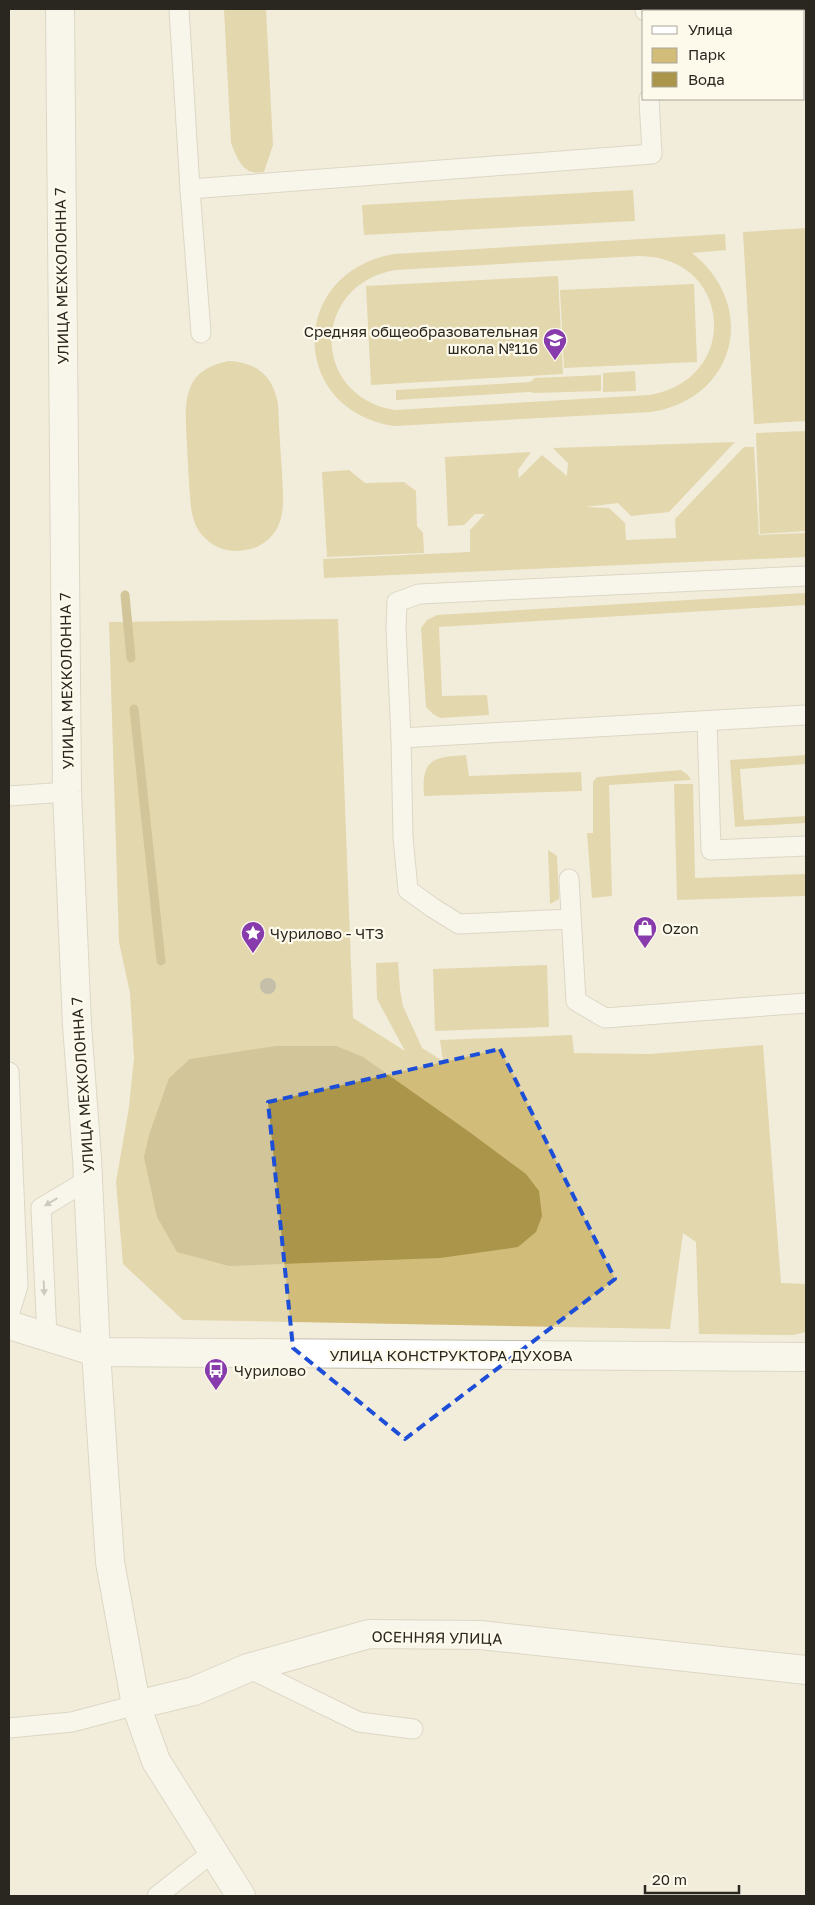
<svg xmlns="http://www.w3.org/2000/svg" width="815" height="1905" viewBox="0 0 815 1905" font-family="'Golos Text',sans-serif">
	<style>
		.green { fill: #d1bc79; fill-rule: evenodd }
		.water { fill: #aa954b }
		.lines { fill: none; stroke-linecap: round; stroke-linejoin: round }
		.stream { stroke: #aa954b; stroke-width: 9 }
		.service-casing { stroke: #c2bdab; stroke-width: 21 }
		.minor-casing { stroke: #c2bdab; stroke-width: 30 }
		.tertiary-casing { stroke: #c2bdab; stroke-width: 30 }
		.service { stroke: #fff; stroke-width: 19 }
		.minor { stroke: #fff; stroke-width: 28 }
		.tertiary { stroke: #fff; stroke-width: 28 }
		.tree { fill: #8f876d }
		.oneway { fill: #9f9e9b }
		.marked { fill: none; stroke: #1d4ed8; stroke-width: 4; stroke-dasharray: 10 6; stroke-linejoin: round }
		.labels { text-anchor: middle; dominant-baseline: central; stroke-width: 4.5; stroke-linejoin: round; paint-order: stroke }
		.street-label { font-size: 15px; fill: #292720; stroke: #fefaeb }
		.poi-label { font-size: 15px; fill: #292720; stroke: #fefaeb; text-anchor: start }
	</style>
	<rect width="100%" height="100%" fill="#f2ecda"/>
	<g class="green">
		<path d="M224,9H266L273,145L264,172C243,176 238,160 231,143Z"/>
		<polygon points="633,190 635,221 364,235 362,205"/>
		<polygon points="806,228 806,421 754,424 743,232"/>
		<path d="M725,234L726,250L692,253C759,306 736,399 651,412L394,426C288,410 288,272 394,254ZM639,256C732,256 742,379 650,395L395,410C310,396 311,285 395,270Z"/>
		<polygon points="558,276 563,374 371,385 366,286"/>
		<polygon points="694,284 697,362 564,368 560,290"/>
		<path d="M229,361C258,363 273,376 278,404C279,426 280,448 282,470C282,488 286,507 279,524C268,553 226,560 205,538C196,530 193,519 191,508C189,487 188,466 187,445C185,405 180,370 229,361Z"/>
		<polygon points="635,371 636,391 603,392 603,373"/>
		<polygon points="601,375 601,391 535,393 530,392 396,400 396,390 530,382 535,378"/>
		<polygon points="806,431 806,531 760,534 756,433"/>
		<polygon points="735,442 669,512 631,516 618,503 585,507 609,508 625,523 626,540 676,538 675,519 744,447 754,447 759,535 806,533 806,557 324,578 323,559 470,552 470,530 485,514 475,514 464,525 448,526 445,457 531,452 518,470 519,478 542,455 567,476 568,463 553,448"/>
		<polygon points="349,470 365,483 404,482 416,491 417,526 423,533 424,553 327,557 322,472"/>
		<polygon points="806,593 806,605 439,627 442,696 487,695 489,715 440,718 433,714 426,707 421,628 427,620 437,615"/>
		<polygon points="338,619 353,1018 405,1051 377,999 376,963 398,962 400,990 403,1006 422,1048 443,1061 440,1040 572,1035 574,1053 650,1054 763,1045 781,1283 806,1284 806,1332 793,1335 699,1334 696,1242 683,1233 670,1329 183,1320 123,1264 116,1182 129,1107 134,1058 130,993 119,942 109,622"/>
		<path d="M466,755L469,776L581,772L582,791L424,796C421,759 433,757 466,755Z"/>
		<polygon points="806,755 806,764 740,769 744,820 806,816 806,823 735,827 730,760"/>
		<polygon points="681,770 688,775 691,780 609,785 612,896 592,898 587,833 593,833 593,782 597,777"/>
		<polygon points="674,784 693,784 695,878 806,874 806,896 677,900"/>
		<polygon points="548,850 557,856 559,899 550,904"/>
		<polygon points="547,965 549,1027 435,1031 433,969"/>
	</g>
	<polygon class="water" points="276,1046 336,1046 363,1057 468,1131 526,1174 539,1191 542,1216 536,1232 518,1247 440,1258 229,1266 177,1252 157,1217 144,1157 149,1135 169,1078 190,1059"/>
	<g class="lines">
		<g class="stream">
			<polyline points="125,595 131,658"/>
			<polyline points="134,709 161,961"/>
		</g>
		<g class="service-casing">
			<g id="service">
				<polyline points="179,9 190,189 201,333"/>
				<polyline points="645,9 645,11"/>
				<polyline points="190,189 652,154 649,99"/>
				<polyline points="707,721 711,850 806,846"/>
				<polyline points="401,738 806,715"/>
				<polyline points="9,796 67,792"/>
				<polyline points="569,879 576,1001 605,1018 806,1003"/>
				<polyline points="571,919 459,924 433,908 408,890 403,837 401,738 396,628 397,602 419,594 806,576"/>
				<polyline points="9,1072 18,1286 9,1315"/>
				<polyline points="47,1336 41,1208 88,1180"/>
				<polyline points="248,1668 359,1722 413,1729"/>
				<polyline points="9,1728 72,1722 136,1705"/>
				<polyline points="157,1896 213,1852"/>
			</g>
		</g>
		<g class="minor-casing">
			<g id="minor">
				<polyline points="9,1325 96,1352 110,1562 136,1705 156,1761 241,1896"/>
				<polyline points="136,1705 194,1691 248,1668 369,1634 480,1635 806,1670"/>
			</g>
		</g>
		<g class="tertiary-casing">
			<polyline id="tertiary" points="60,9 67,792 77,1025 87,1158 96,1352 806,1357"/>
		</g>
		<use href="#service" class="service"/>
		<use href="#minor" class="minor"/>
		<use href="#tertiary" class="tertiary"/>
	</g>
	<circle class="tree" cx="268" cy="986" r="8"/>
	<defs><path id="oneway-solid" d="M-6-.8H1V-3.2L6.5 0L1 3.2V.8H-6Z" transform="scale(1.25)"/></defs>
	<g class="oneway">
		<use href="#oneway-solid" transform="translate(51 1202) rotate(149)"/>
		<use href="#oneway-solid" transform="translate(44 1288) rotate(87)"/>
	</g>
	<path d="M0 0H815V1905H0ZM500,1049L615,1279L405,1439L293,1348L268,1102Z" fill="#f2ecda" fill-opacity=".55" fill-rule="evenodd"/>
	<path class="marked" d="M500,1049L615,1279L405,1439L293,1348L268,1102Z"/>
	<defs>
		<g id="school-pin" transform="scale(1.25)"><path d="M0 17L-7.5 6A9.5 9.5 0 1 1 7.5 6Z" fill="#873bac" stroke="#fefaeb"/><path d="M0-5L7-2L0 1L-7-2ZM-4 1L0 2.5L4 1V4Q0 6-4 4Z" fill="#fff"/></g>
		<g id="shop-pin" transform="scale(1.25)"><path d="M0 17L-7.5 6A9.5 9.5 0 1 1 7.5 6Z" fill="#873bac" stroke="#fefaeb"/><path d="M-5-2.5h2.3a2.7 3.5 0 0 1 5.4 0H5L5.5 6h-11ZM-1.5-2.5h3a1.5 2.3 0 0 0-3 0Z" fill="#fff"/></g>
		<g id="sight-pin" transform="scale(1.25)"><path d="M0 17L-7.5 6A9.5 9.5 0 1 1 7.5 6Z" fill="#873bac" stroke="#fefaeb"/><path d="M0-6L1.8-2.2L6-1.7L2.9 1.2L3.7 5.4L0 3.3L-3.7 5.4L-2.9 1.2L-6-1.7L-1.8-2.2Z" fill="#fff"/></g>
		<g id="bus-pin" transform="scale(1.25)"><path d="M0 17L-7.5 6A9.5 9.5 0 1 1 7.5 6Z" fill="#873bac" stroke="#fefaeb"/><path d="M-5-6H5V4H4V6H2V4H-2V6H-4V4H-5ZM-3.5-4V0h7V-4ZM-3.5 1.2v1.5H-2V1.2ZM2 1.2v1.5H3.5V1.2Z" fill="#fff"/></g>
	</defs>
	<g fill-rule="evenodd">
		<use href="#school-pin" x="555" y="340"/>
		<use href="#shop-pin" x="645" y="928"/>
		<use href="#sight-pin" x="253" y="933"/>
		<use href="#bus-pin" x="216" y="1370"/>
	</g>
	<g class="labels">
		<g class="street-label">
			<text transform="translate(61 276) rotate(-91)">УЛИЦА МЕХКОЛОННА 7</text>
			<text transform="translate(66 681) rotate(-91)">УЛИЦА МЕХКОЛОННА 7</text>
			<text transform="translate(82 1085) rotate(-94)">УЛИЦА МЕХКОЛОННА 7</text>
			<text x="451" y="1355">УЛИЦА КОНСТРУКТОРА ДУХОВА</text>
			<text transform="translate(437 1637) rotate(1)">ОСЕННЯЯ УЛИЦА</text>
		</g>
		<g class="poi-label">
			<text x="538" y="331" text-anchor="end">Средняя общеобразовательная<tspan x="538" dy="17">школа №116</tspan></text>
			<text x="662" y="928">Ozon</text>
			<text x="270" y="933">Чурилово - ЧТЗ</text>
			<text x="234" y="1370">Чурилово</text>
		</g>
	</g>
	<rect width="815" height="1905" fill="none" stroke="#292720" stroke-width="20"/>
	<rect x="642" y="10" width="162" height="90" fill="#fefaeb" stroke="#a9a69a"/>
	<rect x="652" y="26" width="25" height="8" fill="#ffffff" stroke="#a9a69a"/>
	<text x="688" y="35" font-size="15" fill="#292720">Улица</text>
	<rect x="652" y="48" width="25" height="15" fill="#d1bc79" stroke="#a9a69a"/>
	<text x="688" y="60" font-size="15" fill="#292720">Парк</text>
	<rect x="652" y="72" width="25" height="15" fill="#aa954b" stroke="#a9a69a"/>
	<text x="688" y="85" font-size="15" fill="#292720">Вода</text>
	<path d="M645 1885v8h94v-8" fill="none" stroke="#292720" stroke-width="2.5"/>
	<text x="652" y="1885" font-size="15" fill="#292720" stroke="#fefaeb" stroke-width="4" paint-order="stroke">20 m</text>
</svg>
